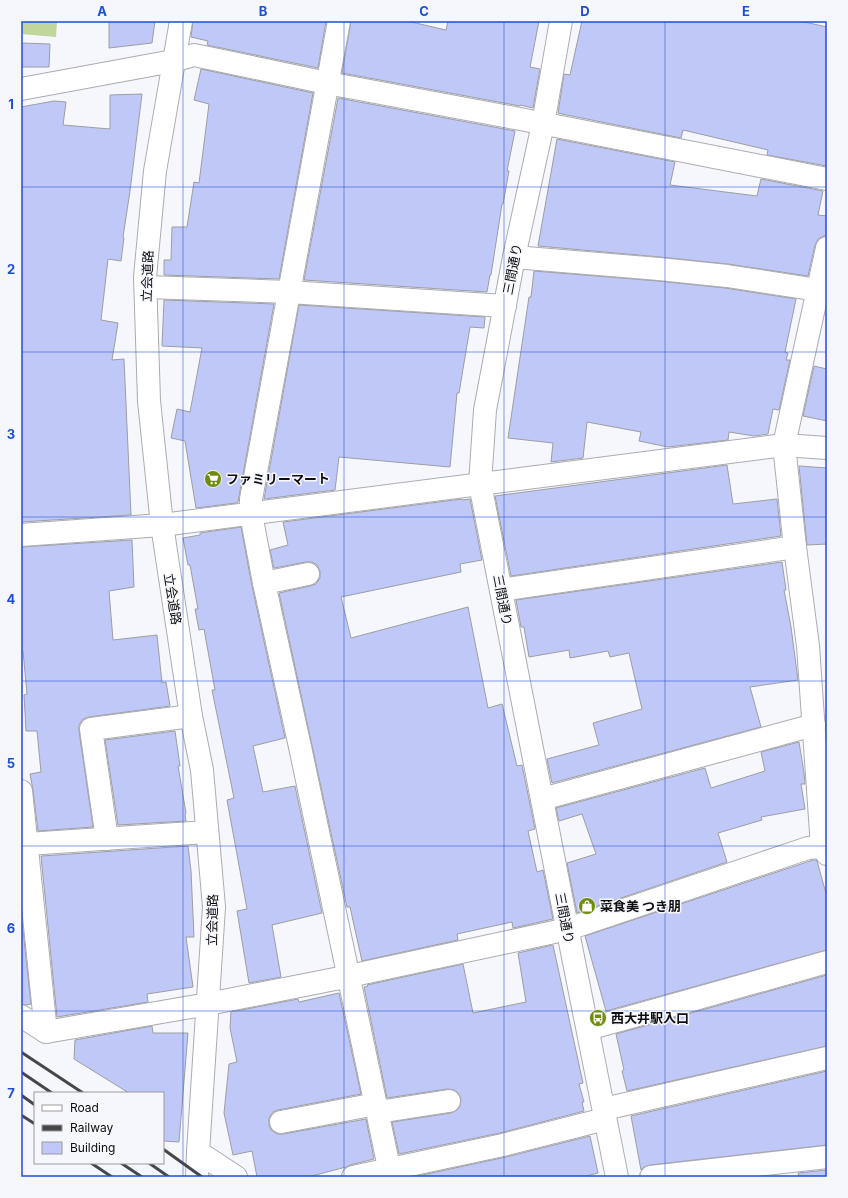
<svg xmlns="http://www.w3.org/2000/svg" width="848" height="1198" viewBox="0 0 848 1198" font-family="Inter,'Noto Sans JP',sans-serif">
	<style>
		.green { fill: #c1d69b }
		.building { fill: #c0c8f8; stroke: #9c9ea3 }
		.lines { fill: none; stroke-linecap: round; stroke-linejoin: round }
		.minor-casing { stroke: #abacb1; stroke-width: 24 }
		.minor { stroke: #fff; stroke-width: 22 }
		.rail { stroke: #47474a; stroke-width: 3 }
		.grid { fill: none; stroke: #1d4ed8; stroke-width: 1; stroke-opacity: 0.55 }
		.labels { text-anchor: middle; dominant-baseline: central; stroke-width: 3; stroke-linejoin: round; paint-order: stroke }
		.street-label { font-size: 13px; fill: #0e0e10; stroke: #f6f7fd }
		.poi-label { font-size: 13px; font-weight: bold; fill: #0e0e10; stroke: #f6f7fd; text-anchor: start }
		.neatline { fill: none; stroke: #1d4ed8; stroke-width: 1.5 }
		.grid-label { font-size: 13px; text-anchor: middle; font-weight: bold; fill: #1d4ed8 }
	</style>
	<rect width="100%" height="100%" fill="#f6f7fd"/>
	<polygon class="green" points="21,21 57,21 56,37 21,34"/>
	<g class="building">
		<polygon points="109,21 155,21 152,43 109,48"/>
		<polygon points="193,21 326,21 318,68 207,45 208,41 191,37"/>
		<polygon points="351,21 407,21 446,30 448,21 539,21 530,67 540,69 533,108 520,105 520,106 342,73"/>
		<polygon points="582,21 800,21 827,27 827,166 767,155 768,150 683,130 681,138 562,114 558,113 564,74 570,75"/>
		<polygon points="21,43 50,44 49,67 21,67"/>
		<polygon points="201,69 313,93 279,279 164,275 164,260 171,260 172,227 187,227 194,182 199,183 209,104 194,100"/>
		<polygon points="142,94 130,191 123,237 124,238 121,261 108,259 101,320 118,323 112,360 124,359 131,515 21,522 21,107 54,101 66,102 63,125 110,129 110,95"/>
		<polygon points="338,98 515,131 507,171 509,171 503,204 502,204 491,275 490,275 487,292 304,280"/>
		<polygon points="557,139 675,162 670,185 757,196 761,179 823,191 818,215 827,216 827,236 823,236 818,239 815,245 808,276 728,264 660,257 538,246"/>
		<polygon points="534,271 658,281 725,288 796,299 785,352 788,353 786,360 790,360 779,410 773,409 768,434 754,436 729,432 728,440 668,447 639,441 641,432 587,422 583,458 551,462 553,443 508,438 529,297 531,297"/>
		<polygon points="164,300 274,304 238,502 236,503 196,508 185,441 171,438 177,409 190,412 202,348 162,346"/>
		<polygon points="299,305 485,317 484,328 470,327 459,393 457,393 450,467 339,457 335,490 264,499"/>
		<polygon points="814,366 827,369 827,421 803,416"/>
		<polygon points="727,465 733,504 777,499 781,536 511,576 495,496"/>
		<polygon points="799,466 827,468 827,544 807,545"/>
		<polygon points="462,499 462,500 470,499 482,560 460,564 461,572 341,597 351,638 468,607 488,708 502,704 517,766 522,765 535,829 528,831 537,872 543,870 553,919 513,928 512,922 457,934 458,940 362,961 350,907 347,907 279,593 310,586 316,584 320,578 320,571 317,565 312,562 306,562 274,568 270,550 288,545 283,522"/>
		<polygon points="241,527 252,586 285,738 253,746 263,792 295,786 322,913 272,925 281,977 249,983 237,911 247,909 227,800 234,798 212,690 215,690 204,629 199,630 195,609 198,609 190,565 188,565 183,538 200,535 200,533"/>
		<polygon points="132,540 134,587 109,591 113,640 157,635 162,683 166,682 170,706 89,717 83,719 79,725 79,731 93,827 38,831 33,790 30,774 41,772 37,731 26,731 24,695 27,694 23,651 21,651 21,547"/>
		<polygon points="782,562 786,590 784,590 791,627 798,680 750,687 761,727 552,783 547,759 599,745 593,723 642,709 629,653 610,657 608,651 570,658 569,650 529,657 524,627 521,627 516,600"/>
		<polygon points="175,731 180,766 178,766 186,813 185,814 186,821 118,825 105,740"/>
		<polygon points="799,742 804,773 805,784 801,784 805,809 761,817 762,820 718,833 727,862 577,913 567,863 596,854 582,814 559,821 556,808 705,768 711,788 765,771 761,752"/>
		<polygon points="188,846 191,871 194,937 186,937 193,987 147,994 148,1002 57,1017 41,856"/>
		<polygon points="813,860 816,860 817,861 827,897 827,950 606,1011 585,936"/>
		<polygon points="21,912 31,1004 26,1005 21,1004"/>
		<polygon points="553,945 583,1083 579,1084 584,1102 582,1102 584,1111 500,1133 399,1154 392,1122 451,1113 457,1110 460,1106 461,1099 458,1093 454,1090 447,1089 387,1098 364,987 368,986 367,985 463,964 473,1013 526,1002 518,953"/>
		<polygon points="827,975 827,1046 627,1091 622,1071 624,1070 616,1034"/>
		<polygon points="339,993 361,1094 278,1110 273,1112 269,1118 269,1125 271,1130 277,1134 283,1134 366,1119 374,1159 350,1165 346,1167 308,1177 257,1177 252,1151 233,1155 224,1113 229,1064 237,1062 230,1028 231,1012 298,999 299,1002"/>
		<polygon points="152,1026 153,1033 188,1033 179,1142 163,1141 163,1093 129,1093 74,1059 75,1040"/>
		<polygon points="827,1071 827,1145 650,1165 644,1167 641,1170 631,1116"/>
		<polygon points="590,1136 598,1173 582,1177 413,1177 506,1157"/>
		<polygon points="827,1170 827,1177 799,1177 798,1173"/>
	</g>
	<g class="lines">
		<g class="minor-casing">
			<g id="minor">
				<polyline points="181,21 155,171 145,277 149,401 162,525 191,716 202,770 214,907 198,1152 197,1177"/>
				<polyline points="339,21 251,499 251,514 264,583 300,747 391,1177"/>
				<polyline points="561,21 543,124 514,257 485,410 480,484 571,947 617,1177"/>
				<polyline points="21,89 173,61 194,55 327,83 520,119 827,179"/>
				<polyline points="827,248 784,445 795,547 808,646 822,847 827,854"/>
				<polyline points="514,257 659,269 727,276 818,290"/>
				<polyline points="146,287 289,292 505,306"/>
				<polyline points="21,535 162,525 784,445 827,448"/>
				<polyline points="264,583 308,574"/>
				<polyline points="501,590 795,547"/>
				<polyline points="21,791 46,1032"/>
				<polyline points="542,799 814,725"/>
				<polyline points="107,839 91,729 191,716"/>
				<polyline points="27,844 207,832"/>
				<polyline points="21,1016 46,1032 208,1004 340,978 568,929 808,848 822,847"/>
				<polyline points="588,1029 827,962"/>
				<polyline points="604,1109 827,1058"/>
				<polyline points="378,1112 449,1101"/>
				<polyline points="281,1122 376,1104"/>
				<polyline points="198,1152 236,1177"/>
				<polyline points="353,1177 503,1145 605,1119"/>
				<polyline points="651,1177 827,1157"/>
			</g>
		</g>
		<use href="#minor" class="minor"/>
		<g class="rail">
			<polyline points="21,1052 83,1093"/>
			<polyline points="21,1072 52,1093"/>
			<polyline points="21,1095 35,1105"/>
			<polyline points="21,1115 35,1124"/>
			<polyline points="163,1149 202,1177"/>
			<polyline points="91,1163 112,1177"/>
			<polyline points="121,1163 142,1177"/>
			<polyline points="149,1163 169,1177"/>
		</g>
	</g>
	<path class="grid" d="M183,21V1177M344,21V1177M504,21V1177M665,21V1177M21,187H827M21,352H827M21,517H827M21,681H827M21,846H827M21,1011H827"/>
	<defs>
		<g id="supermarket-disc" transform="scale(0.9)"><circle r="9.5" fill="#6e8d0f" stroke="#f6f7fd"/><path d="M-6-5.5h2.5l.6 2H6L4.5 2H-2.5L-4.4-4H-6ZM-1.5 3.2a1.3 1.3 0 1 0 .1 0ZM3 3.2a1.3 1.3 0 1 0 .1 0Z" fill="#fff"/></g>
		<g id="shop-disc" transform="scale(0.9)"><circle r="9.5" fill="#6e8d0f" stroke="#f6f7fd"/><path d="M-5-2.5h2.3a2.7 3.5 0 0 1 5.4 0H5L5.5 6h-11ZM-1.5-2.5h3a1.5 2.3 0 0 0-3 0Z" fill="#fff"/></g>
		<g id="bus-disc" transform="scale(0.9)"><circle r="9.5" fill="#6e8d0f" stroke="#f6f7fd"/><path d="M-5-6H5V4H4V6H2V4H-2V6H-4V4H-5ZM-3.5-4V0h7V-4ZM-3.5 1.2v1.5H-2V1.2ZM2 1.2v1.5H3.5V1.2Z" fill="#fff"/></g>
	</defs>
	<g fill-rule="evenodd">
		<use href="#supermarket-disc" x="213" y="479"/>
		<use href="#shop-disc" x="587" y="906"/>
		<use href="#bus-disc" x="598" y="1018"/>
	</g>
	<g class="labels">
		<g class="street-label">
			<text transform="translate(512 269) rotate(-79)">三間通り</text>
			<text transform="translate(147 276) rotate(-88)">立会道路</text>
			<text transform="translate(173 599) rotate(81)">立会道路</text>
			<text transform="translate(503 600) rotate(79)">三間通り</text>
			<text transform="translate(565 918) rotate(79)">三間通り</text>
			<text transform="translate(212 920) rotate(-89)">立会道路</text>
		</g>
		<g class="poi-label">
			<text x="226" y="479">ファミリーマート</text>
			<text x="600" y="906">菜食美 つき朋</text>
			<text x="611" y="1018">西大井駅入口</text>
		</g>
	</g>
	<rect width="848" height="1198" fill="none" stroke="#f6f7fd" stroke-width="44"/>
	<rect x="34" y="1092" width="130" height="72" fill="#f6f7fd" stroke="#999a9e"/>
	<rect x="42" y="1105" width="20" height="6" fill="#ffffff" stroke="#999a9e"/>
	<text x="70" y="1112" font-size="12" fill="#0e0e10">Road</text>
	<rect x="42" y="1125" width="20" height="6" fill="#47474a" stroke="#999a9e"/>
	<text x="70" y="1132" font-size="12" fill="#0e0e10">Railway</text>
	<rect x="42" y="1142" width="20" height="12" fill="#c0c8f8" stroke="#999a9e"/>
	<text x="70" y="1152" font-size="12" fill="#0e0e10">Building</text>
	<rect x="22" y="22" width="804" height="1154" class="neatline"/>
	<g class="grid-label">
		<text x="102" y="16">A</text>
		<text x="263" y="16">B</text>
		<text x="424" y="16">C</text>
		<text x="585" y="16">D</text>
		<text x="746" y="16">E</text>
		<text x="11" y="109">1</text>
		<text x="11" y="274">2</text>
		<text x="11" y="439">3</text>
		<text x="11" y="604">4</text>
		<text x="11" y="768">5</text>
		<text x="11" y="933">6</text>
		<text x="11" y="1098">7</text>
	</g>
</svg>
